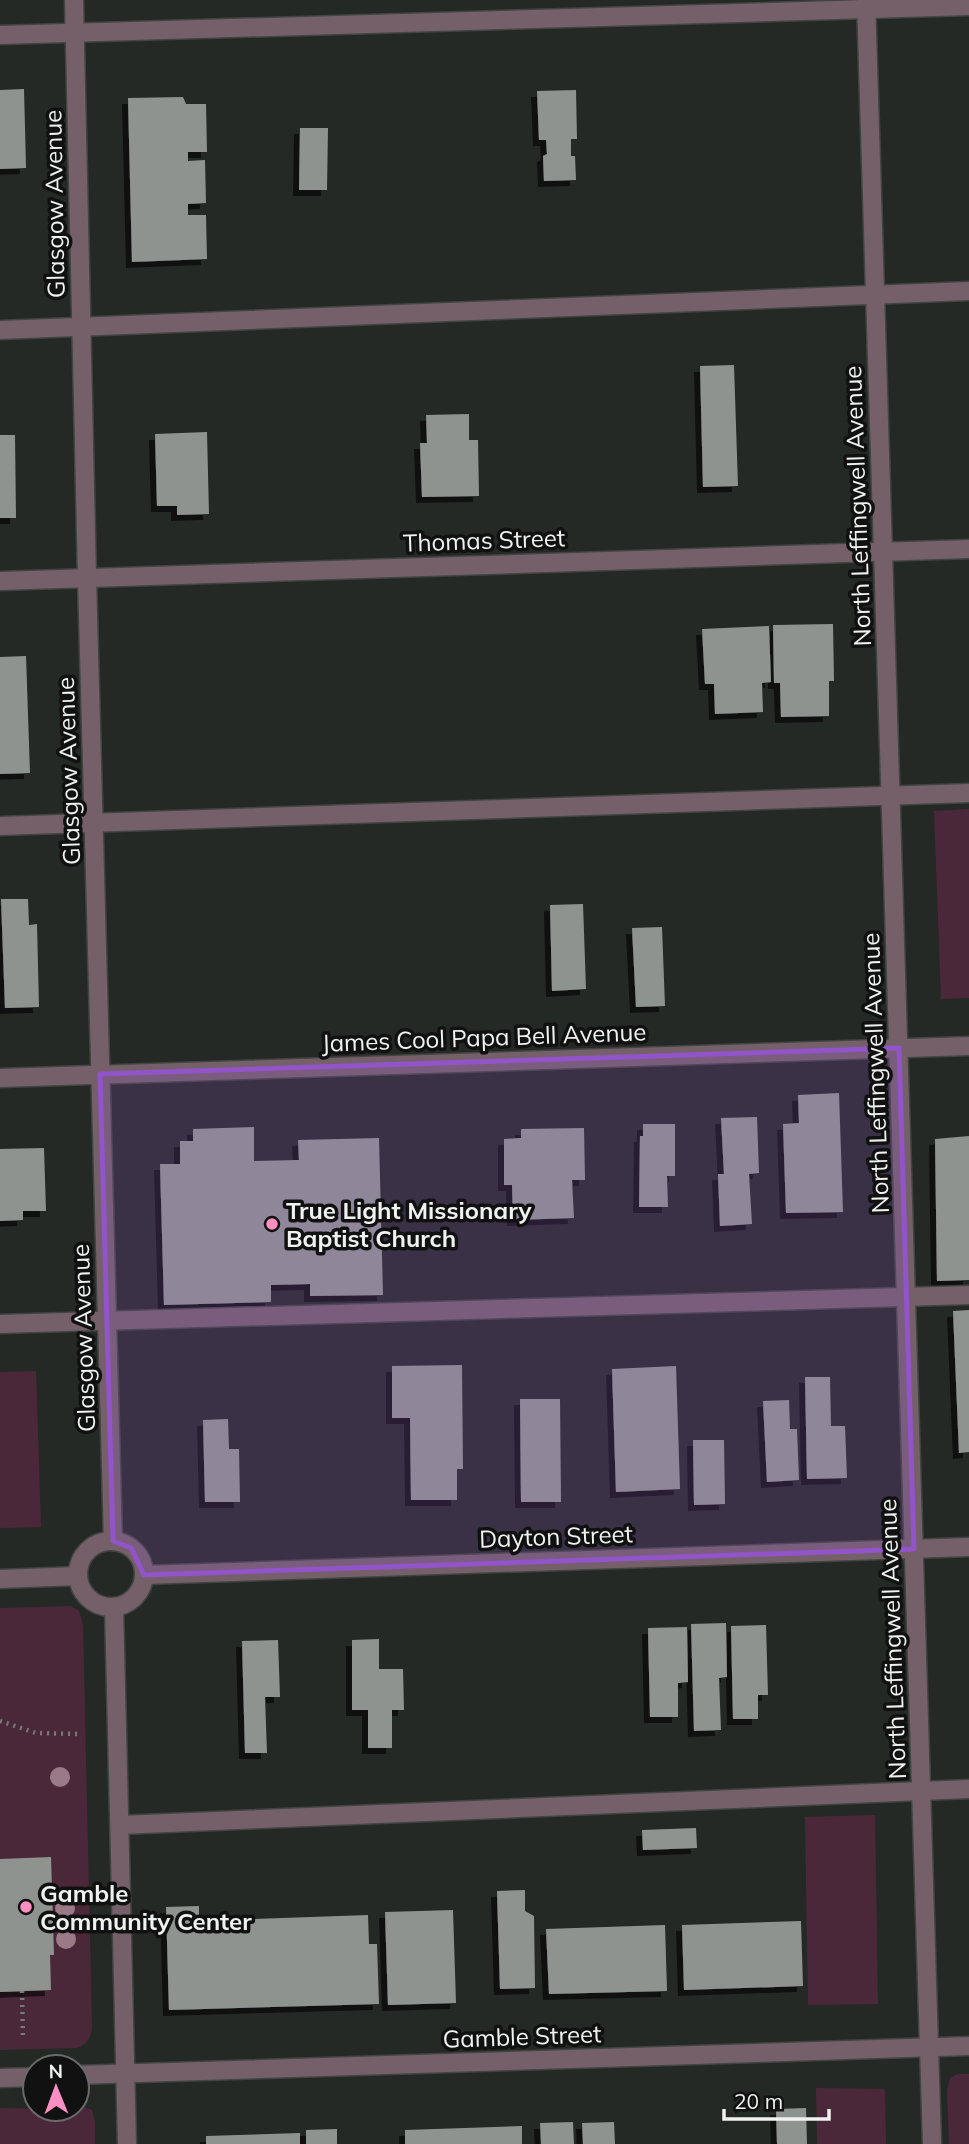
<svg xmlns="http://www.w3.org/2000/svg" width="969" height="2144" viewBox="0 0 969 2144" font-family="Mulish,sans-serif">
	<style>
		.green { fill: #4b2839 }
		.building { fill: #8f938f; filter: url(#shadow) }
		.lines { fill: none; stroke-linecap: round; stroke-linejoin: round }
		.minor-casing { stroke: #414542; stroke-width: 21 }
		.path { stroke: #777a78; stroke-width: 4.5; stroke-dasharray: 2 5; stroke-linecap: butt }
		.minor { stroke: #756069; stroke-width: 18 }
		.tree { fill: #9a7a87 }
		.marked { fill: #9254c9; fill-opacity: 0.2; stroke: #9254c9; stroke-width: 5; stroke-linejoin: round }
		.poi-dot { fill: #fc8fc2; stroke: #101110; stroke-width: 2.5 }
		.labels { text-anchor: middle; dominant-baseline: central; stroke-width: 7; stroke-linejoin: round; paint-order: stroke }
		.street-label { font-size: 24px; fill: #eff2f0; stroke: #101110 }
		.poi-label { font-size: 24px; font-weight: bold; fill: #eff2f0; stroke: #101110; text-anchor: start }
	</style>
	<defs>
		<filter id="shadow"><feDropShadow dx="-6" dy="6" stdDeviation="0" flood-color="#0009"/></filter>
	</defs>
	<rect width="100%" height="100%" fill="#252926"/>
	<g class="green">
		<polygon points="969,809 969,998 941,999 934,811"/>
		<polygon points="36,1371 41,1527 0,1528 0,1372"/>
		<path d="M71,1606L79,1611L83,1625L92,2028C90,2039 87,2044 77,2048L0,2050V1608Z"/>
		<polygon points="875,1815 878,2004 808,2005 805,1817"/>
		<polygon points="958,2074 969,2074 969,2144 949,2144 947,2091 950,2078"/>
		<polygon points="816,2088 885,2089 886,2144 817,2144"/>
		<polygon points="77,2105 92,2110 95,2122 95,2144 0,2144 0,2108 77,2109"/>
	</g>
	<g class="building">
		<polygon points="24,89 26,168 0,169 0,90"/>
		<polygon points="576,90 577,139 571,139 571,156 575,156 576,180 544,181 543,156 547,154 546,140 539,140 537,91"/>
		<polygon points="183,97 186,104 206,104 207,152 188,152 188,161 205,160 206,203 188,204 188,215 206,215 207,259 132,262 128,98"/>
		<polygon points="300,128 328,128 327,190 299,190"/>
		<polygon points="734,365 738,486 703,487 700,366"/>
		<polygon points="469,414 469,440 478,440 479,496 422,497 420,443 427,443 426,415"/>
		<polygon points="207,432 209,514 177,515 177,506 157,506 155,434"/>
		<polygon points="0,435 15,435 16,518 0,518"/>
		<polygon points="833,624 834,681 829,681 829,716 781,717 780,683 774,683 773,625"/>
		<polygon points="769,626 771,682 762,683 763,712 715,714 714,684 705,684 702,629"/>
		<polygon points="26,656 30,773 0,774 0,657"/>
		<polygon points="1,899 28,899 29,925 37,924 39,1007 5,1008"/>
		<polygon points="583,904 586,989 552,991 550,905"/>
		<polygon points="662,927 665,1006 636,1007 632,928"/>
		<polygon points="839,1093 843,1212 786,1213 783,1124 799,1123 798,1095"/>
		<polygon points="757,1117 759,1173 749,1174 752,1224 720,1226 718,1174 724,1174 721,1118"/>
		<polygon points="643,1124 675,1124 675,1176 667,1176 668,1207 639,1207 640,1136 643,1136"/>
		<polygon points="254,1127 254,1161 299,1160 298,1140 379,1138 383,1295 310,1296 310,1284 271,1285 271,1302 164,1305 160,1164 180,1164 180,1141 193,1141 193,1129"/>
		<polygon points="584,1128 585,1180 572,1180 574,1218 513,1220 512,1185 504,1185 504,1139 521,1138 521,1129"/>
		<polygon points="969,1136 969,1280 937,1281 935,1139"/>
		<polygon points="44,1148 46,1211 23,1211 23,1220 0,1221 0,1149"/>
		<polygon points="969,1310 969,1452 959,1453 953,1311"/>
		<polygon points="462,1365 463,1469 457,1469 457,1500 411,1500 410,1418 392,1418 392,1366"/>
		<polygon points="676,1366 680,1489 616,1492 612,1369"/>
		<polygon points="805,1377 830,1377 831,1426 845,1426 847,1478 807,1479"/>
		<polygon points="520,1399 560,1399 561,1502 521,1502"/>
		<polygon points="789,1400 790,1429 797,1429 799,1480 767,1482 763,1401"/>
		<polygon points="228,1419 229,1449 239,1449 240,1502 205,1502 203,1420"/>
		<polygon points="693,1440 724,1440 725,1504 694,1505"/>
		<polygon points="726,1623 727,1677 719,1678 721,1730 694,1731 691,1624"/>
		<polygon points="766,1625 768,1695 758,1695 758,1719 733,1719 731,1626"/>
		<polygon points="687,1627 688,1682 678,1683 678,1717 650,1717 648,1628"/>
		<polygon points="379,1639 379,1669 403,1669 404,1710 392,1710 392,1748 368,1748 368,1710 352,1710 352,1640"/>
		<polygon points="278,1640 280,1697 265,1697 267,1753 245,1753 242,1641"/>
		<polygon points="696,1828 697,1848 643,1850 642,1830"/>
		<polygon points="51,1857 54,1955 50,1955 51,1990 0,1992 0,1859"/>
		<polygon points="525,1890 525,1911 534,1916 535,1988 500,1989 497,1891"/>
		<polygon points="199,1906 199,1921 368,1915 369,1944 377,1944 379,2004 169,2010 166,1907"/>
		<polygon points="453,1910 456,2003 388,2005 385,1912"/>
		<polygon points="801,1921 803,1986 684,1990 682,1925"/>
		<polygon points="665,1925 667,1991 549,1994 546,1929"/>
		<polygon points="806,2108 807,2144 777,2144 776,2109"/>
		<polygon points="573,2122 574,2144 541,2144 540,2123"/>
		<polygon points="614,2122 615,2144 583,2144 582,2123"/>
		<polygon points="522,2126 522,2144 405,2144 405,2130"/>
		<polygon points="337,2129 337,2144 306,2144 306,2130"/>
		<polygon points="300,2133 300,2144 206,2144 206,2136"/>
	</g>
	<g class="lines">
		<g class="minor-casing">
			<g id="minor">
				<polyline points="74,0 87,578 113,1541"/>
				<polyline points="866,0 932,2144"/>
				<polyline points="0,35 969,6"/>
				<polyline points="0,330 969,291"/>
				<polyline points="0,581 969,549"/>
				<polyline points="0,826 969,793"/>
				<polyline points="0,1078 969,1046"/>
				<polyline points="0,1324 969,1295"/>
				<circle cx="111" cy="1574" r="33"/>
				<polyline points="144,1575 969,1547"/>
				<polyline points="0,1579 78,1576"/>
				<polyline points="114,1607 127,2144"/>
				<polyline points="120,1825 969,1789"/>
				<polyline points="77,2075 969,2046"/>
				<polyline points="0,2078 35,2077"/>
			</g>
		</g>
		<g class="path">
			<polyline points="0,1721 36,1733 78,1734"/>
			<polyline points="22,1991 23,2040"/>
		</g>
		<use href="#minor" class="minor"/>
	</g>
	<g class="tree">
		<circle cx="60" cy="1777" r="10"/>
		<circle cx="65" cy="1908" r="10"/>
		<circle cx="66" cy="1939" r="10"/>
	</g>
	<path class="marked" d="M899,1048L914,1549L144,1575L131,1548L113,1541L100,1074Z"/>
	<g class="poi-dot">
		<circle cx="272" cy="1224" r="7"/>
		<circle cx="26" cy="1907" r="7"/>
	</g>
	<g class="labels">
		<g class="street-label">
			<text transform="translate(54 204) rotate(-91)">Glasgow Avenue</text>
			<text transform="translate(857 506) rotate(-92)">North Leffingwell Avenue</text>
			<text transform="translate(484 540) rotate(-2)">Thomas Street</text>
			<text transform="translate(68 771) rotate(-92)">Glasgow Avenue</text>
			<text transform="translate(484 1037) rotate(-2)">James Cool Papa Bell Avenue</text>
			<text transform="translate(875 1073) rotate(-92)">North Leffingwell Avenue</text>
			<text transform="translate(83 1338) rotate(-92)">Glasgow Avenue</text>
			<text transform="translate(556 1536) rotate(-2)">Dayton Street</text>
			<text transform="translate(892 1639) rotate(-92)">North Leffingwell Avenue</text>
			<text transform="translate(522 2036) rotate(-2)">Gamble Street</text>
		</g>
		<g class="poi-label">
			<text x="286" y="1210">True Light Missionary<tspan x="286" dy="28">Baptist Church</tspan></text>
			<text x="40" y="1893">Gamble<tspan x="40" dy="28">Community Center</tspan></text>
		</g>
	</g>
	<g transform="translate(56 2088) rotate(359)"><circle r="33" fill="#101110" stroke="#696b6a" stroke-width="2"/>
	<path d="M0-5L12 26L0 18L-12 26Z" fill="#fc8fc2"/>
	<text y="-10" font-size="19" font-weight="bold" text-anchor="middle" fill="#eff2f0">N</text>
	</g>
	<path d="M724 2109v10h105v-10" fill="none" stroke="#eff2f0" stroke-width="3.5"/>
	<text x="734" y="2109" font-size="21" fill="#eff2f0" stroke="#101110" stroke-width="5" paint-order="stroke">20 m</text>
</svg>
